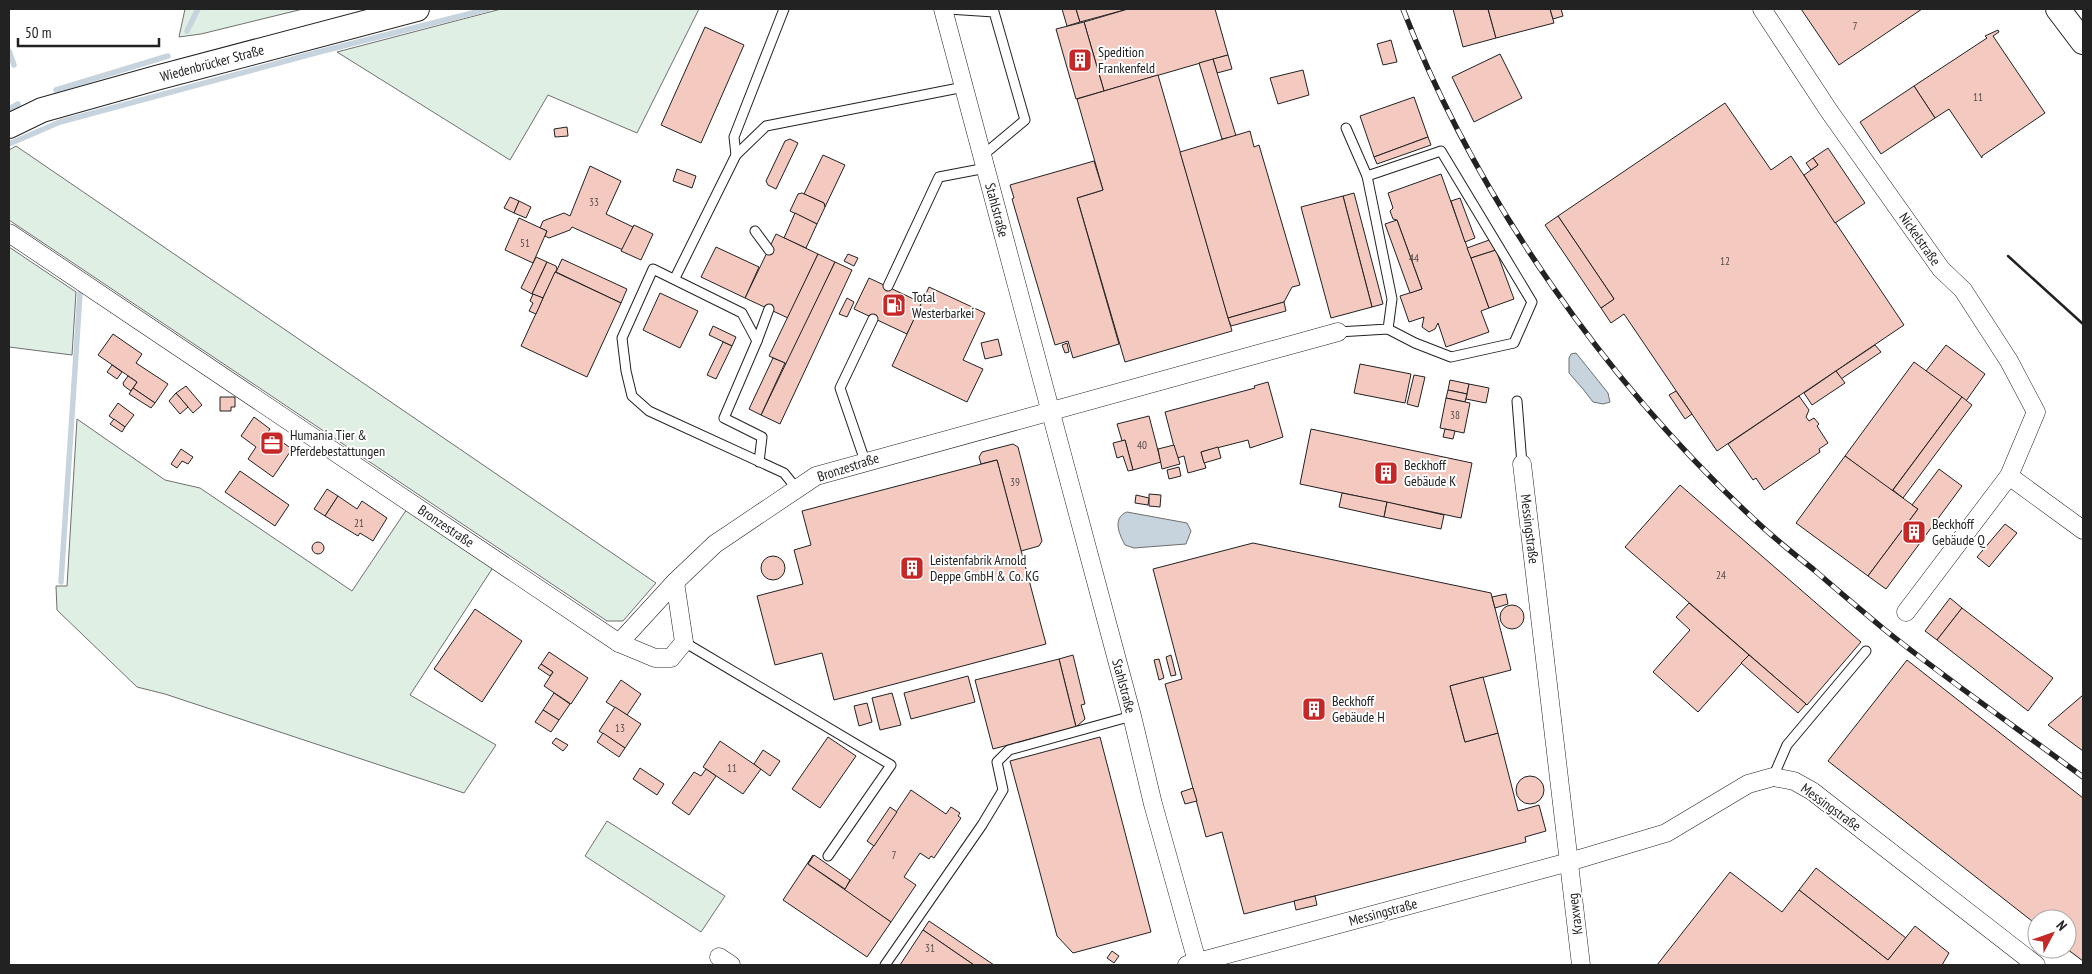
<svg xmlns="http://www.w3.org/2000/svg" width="2092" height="974" viewBox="0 0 2092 974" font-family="'PT Sans Narrow',sans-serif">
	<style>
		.green { fill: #e0efe3; stroke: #6f6f6f }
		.water { fill: #c7d3dd; stroke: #6f6f6f }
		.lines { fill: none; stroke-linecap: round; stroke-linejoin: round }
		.stream { stroke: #c7d3dd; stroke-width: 5.5 }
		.building { fill: #f3c9c0; stroke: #222 }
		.lane-casing { stroke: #222; stroke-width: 11 }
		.street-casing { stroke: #222; stroke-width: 19 }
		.secondary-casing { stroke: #222; stroke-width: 26 }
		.lane { stroke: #fff; stroke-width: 9 }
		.street { stroke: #fff; stroke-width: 18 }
		.secondary { stroke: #fff; stroke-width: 24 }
		.rail-casing { stroke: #222; stroke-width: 5.5 }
		.rail { stroke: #fff; stroke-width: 4; stroke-dasharray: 11; stroke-linecap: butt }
		.wall { stroke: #222; stroke-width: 2.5 }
		.labels { text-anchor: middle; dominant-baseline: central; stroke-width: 4; stroke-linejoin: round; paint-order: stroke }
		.number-label { font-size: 11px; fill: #564c4a }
		.poi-label { font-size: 14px; fill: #222; stroke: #fff; text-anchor: start }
		.street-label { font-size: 14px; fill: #222; stroke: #fff }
	</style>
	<rect width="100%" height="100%" fill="#fff"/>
	<g class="green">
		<polygon points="185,9 303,9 201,34 179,37"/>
		<polygon points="501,9 699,9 637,133 548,95 510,160 337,52"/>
		<polygon points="16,146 656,583 623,621 607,621 9,220 9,150"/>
		<polygon points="9,247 76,292 72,355 9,347"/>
		<polygon points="77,419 165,480 200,488 352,591 407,509 494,566 410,695 496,745 464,793 165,694 137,687 57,610 56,586 67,586"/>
		<polygon points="607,821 725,896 701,932 585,856"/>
	</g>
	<g class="water">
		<polygon points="1576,353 1608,393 1610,402 1603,404 1593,402 1583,389 1569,373 1569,358 1571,354"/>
		<path d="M1127,512L1187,523L1191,531L1186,544L1134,548L1125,545C1119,534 1112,518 1127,512Z"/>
	</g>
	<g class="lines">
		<g class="stream">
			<polyline points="187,31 198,9"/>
			<polyline points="9,51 14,65"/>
			<polyline points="56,90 168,56"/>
			<polyline points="9,109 18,104"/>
			<polyline points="9,144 60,122 319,52 488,9"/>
			<polyline points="61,582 80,293"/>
		</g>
	</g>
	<g class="building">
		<polygon points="1062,9 1076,9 1080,22 1067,26"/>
		<polygon points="1076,9 1128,9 1080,22"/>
		<polygon points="1128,9 1215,9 1228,55 1104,91 1084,22"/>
		<polygon points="1453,9 1488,9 1496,38 1463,47"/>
		<polygon points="1488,9 1550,9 1554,23 1496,38"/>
		<polygon points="1550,9 1561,9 1563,16 1553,19"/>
		<polygon points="1801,9 1922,9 1839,65"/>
		<polygon points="1084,22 1104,91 1076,99 1056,29"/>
		<polygon points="705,27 744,45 701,143 661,125"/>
		<polygon points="1998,30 1999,32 1993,36 2045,113 1982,156 1982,158 1949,109 1935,118 1914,86 1987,38 1985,36"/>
		<polygon points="1391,40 1397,62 1383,65 1377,44"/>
		<polygon points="1500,54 1522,98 1474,122 1452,77"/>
		<polygon points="1228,55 1232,69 1217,73 1213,59"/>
		<polygon points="1213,59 1236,136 1222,139 1199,63"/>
		<polygon points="1303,70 1309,95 1278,104 1270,78"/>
		<polygon points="1158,75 1232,331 1125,362 1077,198 1103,190 1077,99"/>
		<polygon points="1914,86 1935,118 1881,154 1860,122"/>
		<polygon points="1414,97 1428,137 1374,157 1360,116"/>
		<polygon points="1725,103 1771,170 1791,156 1904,325 1717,451 1624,314 1611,323 1601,308 1614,299 1558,216"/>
		<polygon points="567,127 568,136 555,137 554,129"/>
		<polygon points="1250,131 1254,147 1259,145 1300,285 1292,287 1284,302 1228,318 1180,152"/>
		<polygon points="1428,137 1431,145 1377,164 1374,157"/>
		<polygon points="790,139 798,143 776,189 768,185 766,181 785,141"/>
		<polygon points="1828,148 1865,203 1835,223 1804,175 1818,165 1813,158"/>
		<polygon points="823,155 845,165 825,207 824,203 804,194"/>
		<polygon points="1813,158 1818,165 1811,170 1806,163"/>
		<polygon points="1094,161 1103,190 1077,198 1119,344 1073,358 1068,341 1055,345 1012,199 1014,198 1010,185"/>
		<polygon points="590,166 621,181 606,214 633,227 623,250 572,227 570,230 549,238 545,236 547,231 540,228 543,221 564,213 570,216"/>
		<polygon points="677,169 696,176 692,188 673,181"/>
		<polygon points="1441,174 1489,308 1481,311 1489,332 1446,347 1438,323 1435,329 1429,332 1422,327 1424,317 1409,322 1400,296 1422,289 1397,220 1393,219 1390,211 1393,208 1388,193"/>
		<polygon points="802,193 824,203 825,207 817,224 790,211 798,194"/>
		<polygon points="1354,193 1383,304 1372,307 1343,196"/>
		<polygon points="1343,196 1372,307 1331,318 1301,207"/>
		<polygon points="510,197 519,201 514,213 504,208"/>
		<polygon points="1460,198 1475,238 1465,242 1451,201"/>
		<polygon points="519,201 531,207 526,218 514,213"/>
		<polygon points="795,213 817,224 806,248 784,238"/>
		<polygon points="1558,216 1614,299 1601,308 1545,225"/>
		<polygon points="519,218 547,231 533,263 505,250"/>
		<polygon points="1397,220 1422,289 1410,293 1385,224"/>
		<polygon points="634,225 653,234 641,260 621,251"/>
		<polygon points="776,234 818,254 788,318 745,298"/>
		<polygon points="1492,239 1496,250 1471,258 1467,248"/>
		<polygon points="716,247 759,267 745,298 701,277"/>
		<polygon points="1496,250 1514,299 1489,308 1471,258"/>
		<polygon points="818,254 835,262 787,364 769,356"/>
		<polygon points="848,254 858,258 854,266 844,261"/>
		<polygon points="536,257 547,262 532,294 521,288"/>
		<polygon points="562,259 627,289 621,303 556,272"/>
		<polygon points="547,262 556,266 557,269 543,298 532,294"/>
		<polygon points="835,262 852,270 780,424 761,415"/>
		<polygon points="555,272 621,303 587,377 521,346"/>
		<polygon points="869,278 922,303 907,334 854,309"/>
		<polygon points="929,287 985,313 963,360 983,369 967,402 892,366"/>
		<polygon points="660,293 698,311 680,348 643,330"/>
		<polygon points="533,294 543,298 536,314 529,311 533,303 530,301"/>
		<polygon points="847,298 854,302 847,317 839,314"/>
		<polygon points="1284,302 1286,311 1231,326 1228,318"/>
		<polygon points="713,326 736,337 732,346 709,335"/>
		<polygon points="113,334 142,354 136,363 168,384 155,403 133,388 137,382 98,355"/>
		<polygon points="998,339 1002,355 985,359 981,343"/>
		<polygon points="723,342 732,346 716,379 707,375"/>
		<polygon points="1067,343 1069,352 1065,353 1062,345"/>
		<polygon points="1875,345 1881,352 1841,379 1836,371"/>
		<polygon points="1946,345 1985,374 1966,401 1926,371"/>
		<polygon points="773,358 785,363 761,415 749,409"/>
		<polygon points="1914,362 1962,397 1892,491 1845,456"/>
		<polygon points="1360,364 1411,374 1405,403 1354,393"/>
		<polygon points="112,365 122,372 117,379 107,372"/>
		<polygon points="1836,371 1845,383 1812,405 1804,393"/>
		<polygon points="1414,375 1425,377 1418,407 1407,404"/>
		<polygon points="128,376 137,382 131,391 124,386 123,383"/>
		<polygon points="1450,380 1469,384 1467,394 1448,390"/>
		<polygon points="1268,382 1283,437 1250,448 1248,440 1201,452 1206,468 1188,473 1184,456 1177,458 1165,412 1255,388 1254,386"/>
		<polygon points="1469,384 1489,388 1486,403 1466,399"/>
		<polygon points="186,386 202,405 193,413 176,393"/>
		<polygon points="133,388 155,403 151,408 129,394"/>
		<polygon points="1448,390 1467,394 1465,402 1446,398"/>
		<polygon points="1676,391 1692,414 1685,419 1669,395"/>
		<polygon points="176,393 188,407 180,414 169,401"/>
		<polygon points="1799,396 1809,410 1806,417 1809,421 1814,418 1819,424 1817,426 1828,443 1819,449 1820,452 1764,490 1756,478 1753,480 1728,444"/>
		<polygon points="220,397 235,397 235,407 231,407 231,411 220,411"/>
		<polygon points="1962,397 1972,405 1903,498 1893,490"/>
		<polygon points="1446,398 1470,403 1464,433 1440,428"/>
		<polygon points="118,403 134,415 125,427 109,416"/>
		<polygon points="1149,416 1161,462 1133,470 1125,440 1122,441 1117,424"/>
		<polygon points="254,417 270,429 268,432 292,449 273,477 248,459 256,447 241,436"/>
		<polygon points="114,419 125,427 122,432 110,424"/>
		<polygon points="1311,429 1472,463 1461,518 1300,484"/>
		<polygon points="1445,429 1455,431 1453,439 1443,437"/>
		<polygon points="1125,440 1133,470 1128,471 1123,456 1117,458 1113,443"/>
		<polygon points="1013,444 1018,447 1042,541 1039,546 1021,551 997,460 981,464 979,457 982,452"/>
		<polygon points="1174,445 1180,464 1162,469 1158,449"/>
		<polygon points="1218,447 1221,458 1204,463 1201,452"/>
		<polygon points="181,449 193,457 188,464 182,461 177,468 171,464"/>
		<polygon points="1845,456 1918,509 1868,576 1796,523"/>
		<polygon points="997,460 1046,644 834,700 822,653 775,665 757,596 803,584 794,550 811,545 802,511"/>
		<polygon points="1179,467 1181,476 1169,479 1167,470"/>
		<polygon points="1939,469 1962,486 1886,589 1868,576 1918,509 1912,505"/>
		<polygon points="240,471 289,505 275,526 225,492"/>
		<polygon points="1680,485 1861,642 1807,705 1625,547"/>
		<polygon points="327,489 338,496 325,516 314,509"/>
		<polygon points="1342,493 1387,502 1384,517 1339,507"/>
		<polygon points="1149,494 1161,495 1160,507 1149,506"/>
		<polygon points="1136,495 1149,498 1148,505 1135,503"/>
		<polygon points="338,496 357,509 362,501 387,518 373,541 360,533 358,536 325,516"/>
		<polygon points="1387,502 1444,515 1441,529 1384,517"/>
		<polygon points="2005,524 2017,533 1989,567 1977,557"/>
		<circle cx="318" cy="548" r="6"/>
		<polygon points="1253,543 1491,593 1511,670 1450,686 1465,742 1498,733 1518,811 1539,805 1546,831 1525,837 1526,842 1244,914 1222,832 1206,837 1165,684 1182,679 1153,569"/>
		<circle cx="773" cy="568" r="12"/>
		<polygon points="1506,594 1508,604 1495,608 1492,597"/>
		<polygon points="1950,598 1962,608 1937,640 1925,631"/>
		<polygon points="1689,603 1749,655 1698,712 1653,672 1690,630 1676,617"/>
		<circle cx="1512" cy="617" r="12"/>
		<polygon points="1962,608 2053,678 2028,711 1937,640"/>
		<polygon points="475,609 522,641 482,702 434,669"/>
		<polygon points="549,652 588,678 571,704 544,686 553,672 541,664"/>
		<polygon points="1073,655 1085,704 1081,705 1085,719 1076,727 1059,659"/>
		<polygon points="1171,655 1176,675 1171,676 1166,657"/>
		<polygon points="1749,655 1806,704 1798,713 1741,663"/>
		<polygon points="1059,659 1076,727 993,749 975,680"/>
		<polygon points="1159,659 1164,678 1159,680 1154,660"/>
		<polygon points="1907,660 2083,798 2083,961 2067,949 2067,919 2037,919 2037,925 1828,761"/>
		<polygon points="541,664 553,672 550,676 538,668"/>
		<polygon points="968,676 975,702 911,719 904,693"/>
		<polygon points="1483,677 1498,733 1465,742 1450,686"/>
		<polygon points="621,680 641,694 627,715 606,702"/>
		<polygon points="554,693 570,704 559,720 543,710"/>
		<polygon points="892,693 901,725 880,730 872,698"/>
		<polygon points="2083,695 2083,751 2048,725"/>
		<polygon points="867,703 872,722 859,726 854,706"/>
		<polygon points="615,707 641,724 625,748 599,731"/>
		<polygon points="543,710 559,720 551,732 535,722"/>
		<polygon points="603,733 625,748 619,757 597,742"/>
		<polygon points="828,737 856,756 820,808 792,789"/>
		<polygon points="1100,737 1151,932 1073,953 1057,936 1010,761"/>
		<polygon points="556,738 568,745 563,751 552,743"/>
		<polygon points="720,741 761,769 743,794 703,767"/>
		<polygon points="763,750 780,761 770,776 754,764"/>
		<polygon points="640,768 664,784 657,795 633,779"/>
		<polygon points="706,769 716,776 689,815 672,803 694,772 701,776"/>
		<circle cx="1530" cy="790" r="14"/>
		<polygon points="1193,788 1197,801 1185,804 1181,792"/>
		<polygon points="911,790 946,814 951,807 960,813 958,816 961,818 934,858 931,856 929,859 920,853 904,877 916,885 891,922 844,890"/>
		<polygon points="890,807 897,812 874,846 867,841"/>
		<polygon points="813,855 808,864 891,922 867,957 783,900"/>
		<polygon points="814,855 850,880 845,889 808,864"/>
		<polygon points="1816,868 1906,938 1888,960 1799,890"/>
		<polygon points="1730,872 1782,912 1799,890 1888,960 1915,926 1949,953 1942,965 1657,965"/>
		<polygon points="1315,896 1317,905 1296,910 1294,901"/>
		<polygon points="929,921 994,965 974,965 923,930"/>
		<polygon points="923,930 974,965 900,965"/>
		<polygon points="1112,951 1119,956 1114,963 1107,958"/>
	</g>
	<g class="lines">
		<g class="lane-casing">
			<g id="lane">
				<polyline points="948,9 994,12 1025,120 982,156"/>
				<polyline points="1346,128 1367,176"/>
				<polyline points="736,155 734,137 784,9"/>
				<polyline points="755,231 769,250"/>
				<polyline points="675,278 736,155 766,126 964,87"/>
				<polyline points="888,286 939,177 986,168"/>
				<polyline points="1338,332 1388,329 1415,343 1451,357 1514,343 1532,302 1441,151 1367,176 1392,299 1388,329"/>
				<polyline points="757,341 769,309"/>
				<polyline points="1517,401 1522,464"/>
				<polyline points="865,461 840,388 873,319"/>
				<polyline points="759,462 762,437 724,418 757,341 742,313 653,269 622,338 626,371 632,396 649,411 784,473 797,489"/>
				<polyline points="684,642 891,765 828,856"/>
				<polyline points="1773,777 1787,745 1866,651"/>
				<polyline points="885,965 982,825 1003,790 997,762 1009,750 1132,716"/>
			</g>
		</g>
		<g class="street-casing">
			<g id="street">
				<polyline points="943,9 1132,716 1153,804 1198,965"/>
				<polyline points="1762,9 1829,111 1941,269 1963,290 2009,361 2036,412 2009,476 1906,612"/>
				<polyline points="9,233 619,643 655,658 671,658 684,642 675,582"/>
				<polyline points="1522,464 1581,965"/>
				<polyline points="2009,476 2083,530"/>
				<polyline points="619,643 675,582 715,544 816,476 1338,332"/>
				<polyline points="719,957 731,965"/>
				<polyline points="1187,965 1569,862 1666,833 1748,784 1773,777 1794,781 1812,791 2036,965"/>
			</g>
		</g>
		<g class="secondary-casing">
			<g id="secondary">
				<polyline points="2058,9 2083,42"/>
				<polyline points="9,126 42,110 156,78 417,9"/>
			</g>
		</g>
		<use href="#lane" class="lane"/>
		<use href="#street" class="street"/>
		<use href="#secondary" class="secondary"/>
		<g class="rail-casing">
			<path id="rail" d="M1403,9C1476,198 1608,385 1757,522C1775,539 1794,554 1813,569C1837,590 1861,610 1885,630C1949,681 2017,728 2083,777"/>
		</g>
		<use href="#rail" class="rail"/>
		<polyline class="wall" points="2008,256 2083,324"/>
	</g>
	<defs>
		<g id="building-square" transform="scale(1.25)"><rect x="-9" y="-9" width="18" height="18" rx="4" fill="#c62828" stroke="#fff"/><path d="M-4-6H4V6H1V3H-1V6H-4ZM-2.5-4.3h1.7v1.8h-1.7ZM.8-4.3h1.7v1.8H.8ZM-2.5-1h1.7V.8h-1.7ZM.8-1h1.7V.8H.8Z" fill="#fff"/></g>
		<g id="fuel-square" transform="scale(1.25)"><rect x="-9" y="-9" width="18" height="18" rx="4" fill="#c62828" stroke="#fff"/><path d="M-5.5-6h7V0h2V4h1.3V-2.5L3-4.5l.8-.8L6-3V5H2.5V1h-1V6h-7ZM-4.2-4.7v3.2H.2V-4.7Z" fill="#fff"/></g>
		<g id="office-square" transform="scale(1.25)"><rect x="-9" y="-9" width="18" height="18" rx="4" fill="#c62828" stroke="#fff"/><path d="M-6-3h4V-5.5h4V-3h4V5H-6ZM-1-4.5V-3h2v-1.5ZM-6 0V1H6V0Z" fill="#fff"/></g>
	</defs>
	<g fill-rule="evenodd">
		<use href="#building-square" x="1080" y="60"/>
		<use href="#fuel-square" x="894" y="305"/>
		<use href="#office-square" x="272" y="443"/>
		<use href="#building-square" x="1386" y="473"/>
		<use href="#building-square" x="1914" y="532"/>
		<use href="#building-square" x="912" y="568"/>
		<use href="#building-square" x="1314" y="709"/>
	</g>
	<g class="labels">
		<g class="number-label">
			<text x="1855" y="26">7</text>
			<text x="1978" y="97">11</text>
			<text x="594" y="202">33</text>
			<text x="525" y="243">51</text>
			<text x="1414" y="258">44</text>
			<text x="1725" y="261">12</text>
			<text x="1455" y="415">38</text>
			<text x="1142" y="445">40</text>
			<text x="1015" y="482">39</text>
			<text x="359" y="523">21</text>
			<text x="1721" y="575">24</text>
			<text x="620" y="728">13</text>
			<text x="732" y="768">11</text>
			<text x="894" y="855">7</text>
			<text x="930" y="948">31</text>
		</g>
		<g class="poi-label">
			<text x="1098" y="52">Spedition<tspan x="1098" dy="16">Frankenfeld</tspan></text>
			<text x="912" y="297">Total<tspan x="912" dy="16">Westerbarkei</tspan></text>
			<text x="290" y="435">Humania Tier &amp;<tspan x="290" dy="16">Pferdebestattungen</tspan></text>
			<text x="1404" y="465">Beckhoff<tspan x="1404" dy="16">Gebäude K</tspan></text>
			<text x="1932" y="524">Beckhoff<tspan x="1932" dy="16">Gebäude Q</tspan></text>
			<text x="930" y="560">Leistenfabrik Arnold<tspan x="930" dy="16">Deppe GmbH &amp; Co. KG</tspan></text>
			<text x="1332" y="701">Beckhoff<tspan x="1332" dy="16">Gebäude H</tspan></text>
		</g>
		<g class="street-label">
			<text transform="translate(212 63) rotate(-15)">Wiedenbrücker Straße</text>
			<text transform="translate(997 210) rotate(75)">Stahlstraße</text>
			<text transform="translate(1920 239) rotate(55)">Nickelstraße</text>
			<text transform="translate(848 467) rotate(-18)">Bronzestraße</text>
			<text transform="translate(446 526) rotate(34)">Bronzestraße</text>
			<text transform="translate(1530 529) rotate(83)">Messingstraße</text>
			<text transform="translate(1124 686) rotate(75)">Stahlstraße</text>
			<text transform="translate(1831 807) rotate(36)">Messingstraße</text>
			<text transform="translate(1383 912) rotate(-15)">Messingstraße</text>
			<text transform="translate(1575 914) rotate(-97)">Kraxweg</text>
		</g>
	</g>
	<rect width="2092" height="974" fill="none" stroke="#222222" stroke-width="20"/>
	<g transform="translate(2052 934) rotate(49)"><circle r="24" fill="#ffffff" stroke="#a7a7a7"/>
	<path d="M0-4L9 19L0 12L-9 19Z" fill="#c62828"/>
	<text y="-8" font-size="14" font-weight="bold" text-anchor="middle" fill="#222222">N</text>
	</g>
	<path d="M18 38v8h141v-8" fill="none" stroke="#222222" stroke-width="2.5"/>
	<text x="25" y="38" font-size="15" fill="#222222" stroke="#ffffff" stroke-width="4" paint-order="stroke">50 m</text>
</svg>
